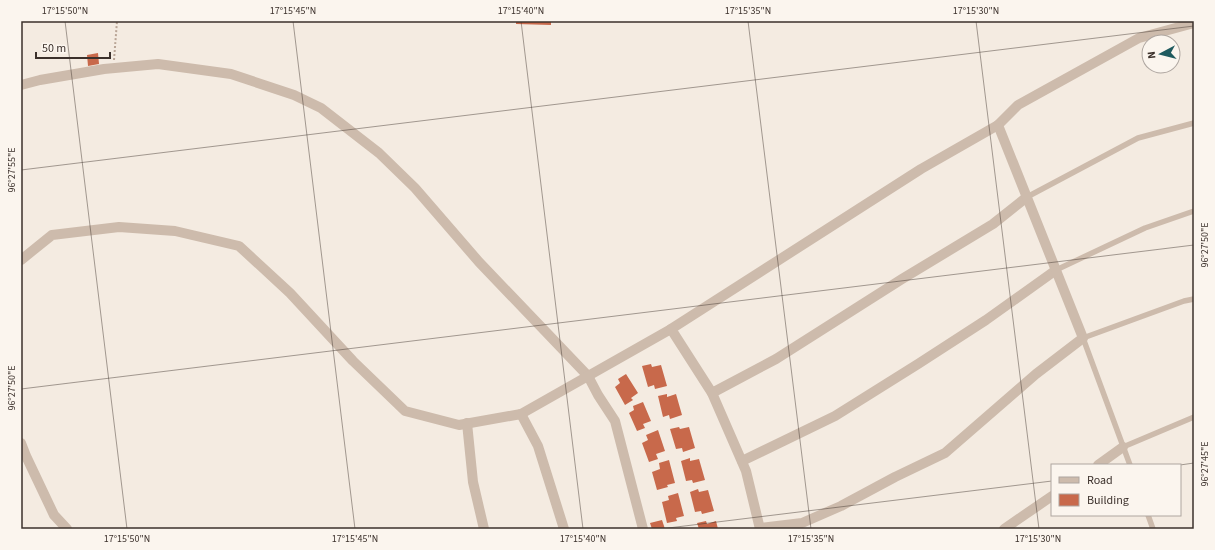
<svg xmlns="http://www.w3.org/2000/svg" width="1215" height="550" viewBox="0 0 1215 550" font-family="'Source Sans 3',sans-serif">
	<style>
		.building { fill: #c8694b }
		.lines { fill: none; stroke-linecap: round; stroke-linejoin: round }
		.path { stroke: #b9a596; stroke-width: 2; stroke-dasharray: 2 2; stroke-linecap: butt }
		.lane { stroke: #cdbbac; stroke-width: 5.5 }
		.street { stroke: #cdbbac; stroke-width: 10 }
		.ticks { fill: none; stroke: #3b302b; stroke-width: 1; stroke-opacity: 0.45 }
		.neatline { fill: none; stroke: #3b302b; stroke-width: 1.5 }
		.ticks-label { font-size: 10px; text-anchor: middle; fill: #3b302b }
	</style>
	<rect width="100%" height="100%" fill="#f4ebe1"/>
	<g class="building">
		<polygon points="516,21 551,21 551,25 516,24"/>
		<polygon points="98,53 99,64 88,66 87,55"/>
		<polygon points="651,364 652,367 661,365 667,386 655,389 654,385 648,387 642,366"/>
		<polygon points="626,374 638,393 631,398 633,400 625,405 615,387 620,383 618,379"/>
		<polygon points="667,394 667,397 676,394 682,415 670,419 669,415 663,417 658,396"/>
		<polygon points="643,402 651,421 643,424 645,428 637,431 629,413 634,410 633,406"/>
		<polygon points="679,427 680,429 689,427 695,448 683,452 682,448 676,449 670,429"/>
		<polygon points="658,430 665,451 656,454 658,459 649,462 642,443 648,440 646,435"/>
		<polygon points="690,458 690,461 699,459 705,480 693,483 692,480 686,481 681,461"/>
		<polygon points="669,460 675,483 667,485 668,487 657,490 652,472 660,469 659,463"/>
		<polygon points="698,489 699,492 708,490 714,511 702,514 701,511 695,512 690,492"/>
		<polygon points="678,493 684,516 676,518 677,521 667,523 662,502 669,500 668,496"/>
		<polygon points="662,520 665,529 652,529 650,523"/>
		<polygon points="706,521 707,524 716,521 718,529 699,529 697,523"/>
	</g>
	<g class="lines">
		<polyline class="path" points="114,60 117,21"/>
		<g class="lane">
			<polyline points="1027,197 1138,138 1194,123"/>
			<polyline points="1056,270 1145,228 1194,211"/>
			<polyline points="1123,447 1194,417"/>
			<polyline points="1130,465 1083,338 1184,301 1194,299"/>
			<polyline points="1148,515 1153,529"/>
		</g>
		<g class="street">
			<polyline points="21,85 40,80 104,69 158,64 231,74 294,95 321,108 379,153 415,188 479,262 588,376 598,395 615,421 643,529"/>
			<polyline points="21,260 52,235 119,227 175,231 239,246 290,293 353,361 405,411 459,425 521,414 671,329"/>
			<polyline points="712,393 776,359 902,279 993,224 1027,197"/>
			<polyline points="521,414 538,446 564,529"/>
			<polyline points="467,423 473,482 484,529"/>
			<polyline points="21,443 26,456 54,515 67,529"/>
			<polyline points="742,461 835,416 918,364 986,320 1056,270"/>
			<polyline points="1098,465 1123,447"/>
			<polyline points="760,528 802,523 841,506 895,477 945,453 1036,374 1083,338 998,125 1018,105 1139,38 1194,23"/>
			<polyline points="760,529 746,471 712,393 671,329 921,169 998,125"/>
			<polyline points="1004,529 1052,496"/>
		</g>
	</g>
	<path class="ticks" d="M65,21L127,529M293,21L355,529M521,21L583,529M748,21L811,529M976,21L1039,529M21,170L1194,26M21,389L1194,245M1180,465L1194,463M660,529L1052,481"/>
	<rect width="1215" height="550" fill="none" stroke="#fbf5ee" stroke-width="44"/>
	<rect x="1051" y="464" width="130" height="52" fill="#fbf5ee" stroke="#aea6a0"/>
	<rect x="1059" y="477" width="20" height="6" fill="#cdbbac" stroke="#aea6a0"/>
	<text x="1087" y="484" font-size="12" fill="#3b302b">Road</text>
	<rect x="1059" y="494" width="20" height="12" fill="#c8694b" stroke="#aea6a0"/>
	<text x="1087" y="504" font-size="12" fill="#3b302b">Building</text>
	<g transform="translate(1161 54) rotate(263)"><circle r="19" fill="#fbf5ee" stroke="#aea6a0"/>
	<path d="M0-3L7 15L0 10L-7 15Z" fill="#1f5a5e"/>
	<text y="-6" font-size="11" font-weight="bold" text-anchor="middle" fill="#3b302b">N</text>
	</g>
	<path d="M36 52v6h74v-6" fill="none" stroke="#3b302b" stroke-width="2"/>
	<text x="42" y="52" font-size="12" fill="#3b302b" stroke="#fbf5ee" stroke-width="3" paint-order="stroke">50 m</text>
	<rect x="22" y="22" width="1171" height="506" class="neatline"/>
	<g class="ticks-label">
		<text x="65" y="14">17°15'50"N</text>
		<text x="293" y="14">17°15'45"N</text>
		<text x="521" y="14">17°15'40"N</text>
		<text x="748" y="14">17°15'35"N</text>
		<text x="976" y="14">17°15'30"N</text>
		<text transform="translate(11 170) rotate(-90)" y="4">96°27'55"E</text>
		<text transform="translate(1204 245) rotate(-90)" y="4">96°27'50"E</text>
		<text transform="translate(11 388) rotate(-90)" y="4">96°27'50"E</text>
		<text transform="translate(1204 464) rotate(-90)" y="4">96°27'45"E</text>
		<text x="127" y="542">17°15'50"N</text>
		<text x="355" y="542">17°15'45"N</text>
		<text x="583" y="542">17°15'40"N</text>
		<text x="811" y="542">17°15'35"N</text>
		<text x="1038" y="542">17°15'30"N</text>
	</g>
</svg>
